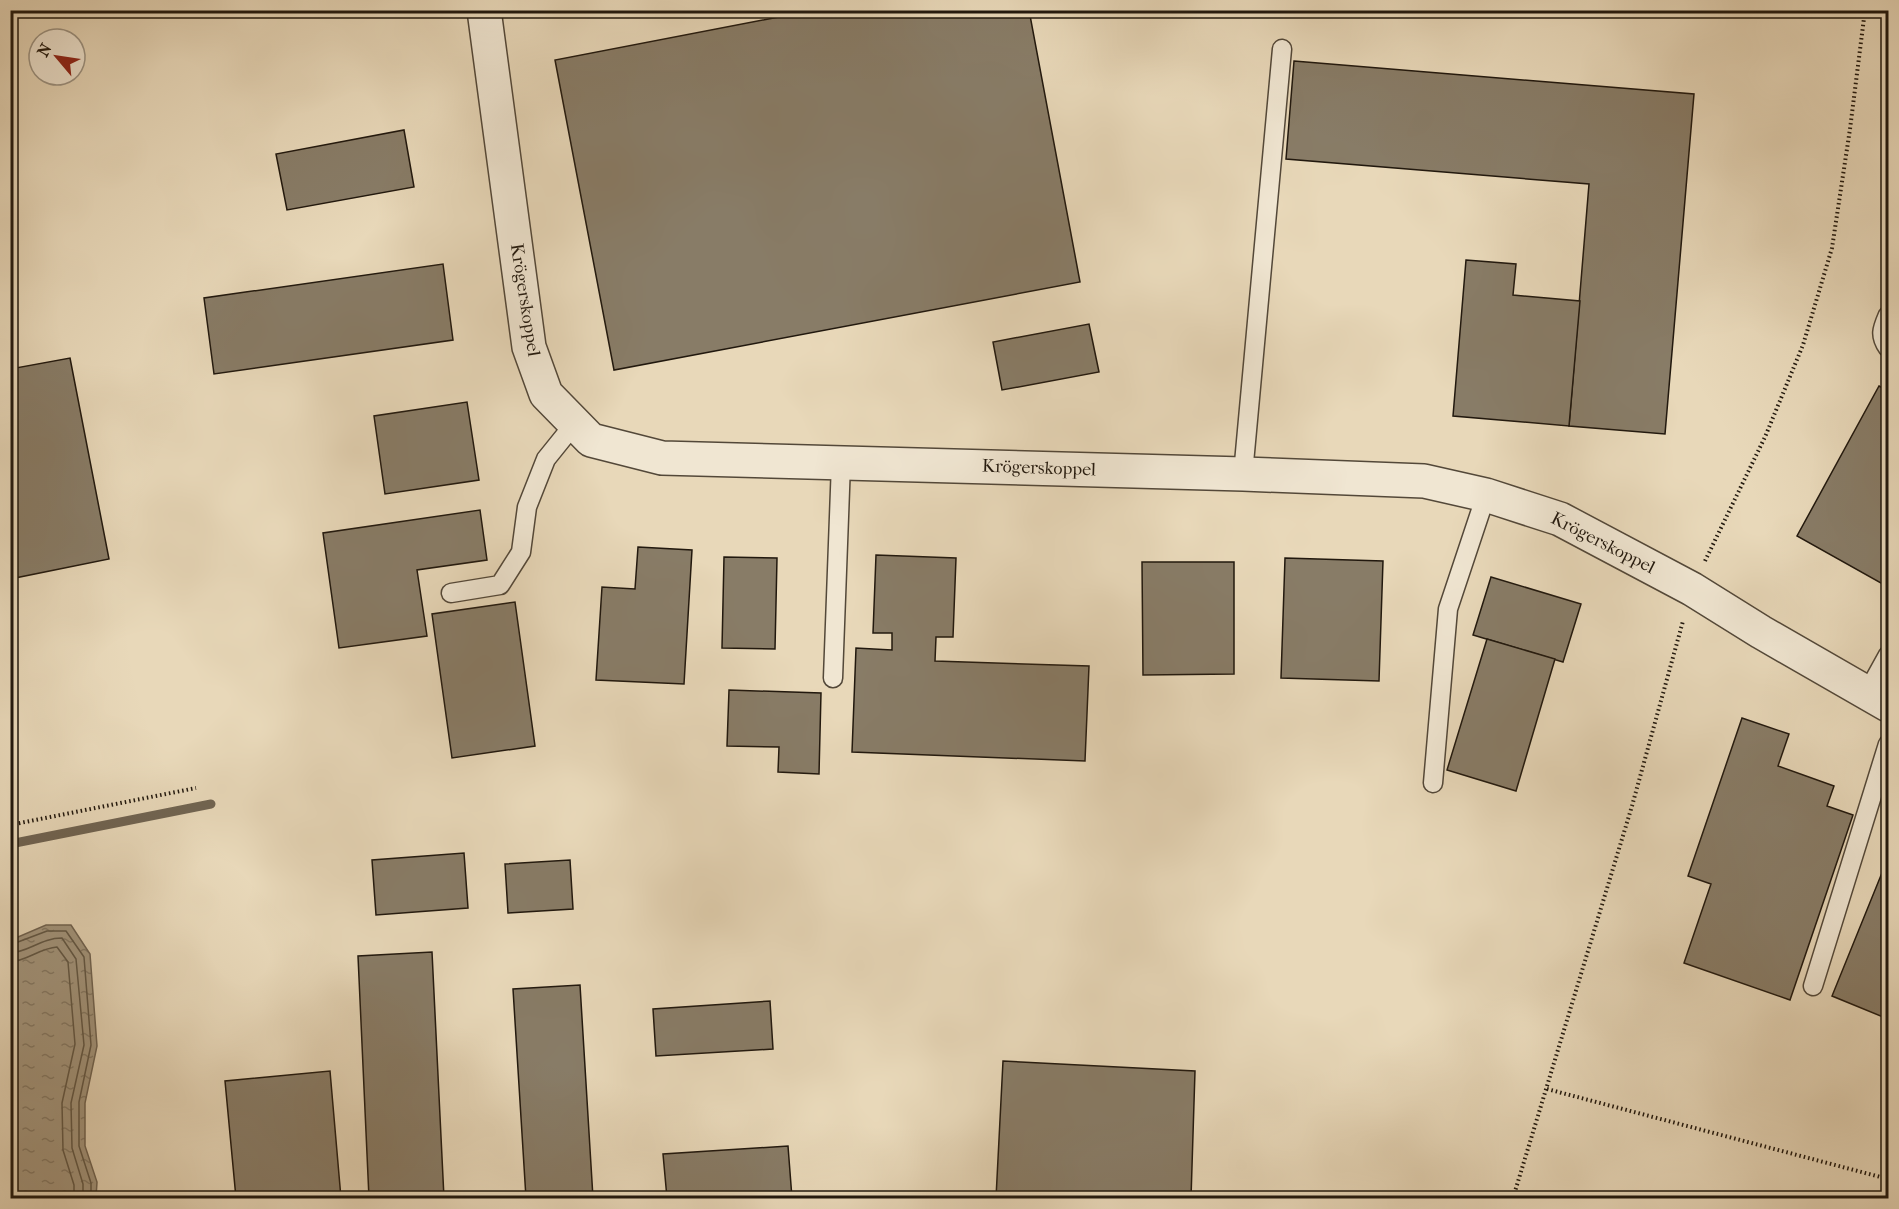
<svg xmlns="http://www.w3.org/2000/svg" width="1899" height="1209" viewBox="0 0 1899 1209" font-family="'IM FELL French Canon',serif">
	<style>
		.water { fill: url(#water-ripples); stroke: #706452; stroke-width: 1.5 }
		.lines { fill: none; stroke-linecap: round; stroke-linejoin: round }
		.shore { stroke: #625846; stroke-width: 1.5 }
		.stream { stroke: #706452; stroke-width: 9 }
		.building { fill: #887c67; stroke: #21180e; stroke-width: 1.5 }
		.lane-casing { stroke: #534839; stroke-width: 21 }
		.street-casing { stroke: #534839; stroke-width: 36 }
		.path { stroke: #21180e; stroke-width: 4; stroke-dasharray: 1.5 3; stroke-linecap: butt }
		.lane { stroke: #f0e6d2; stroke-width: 18 }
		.street { stroke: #f0e6d2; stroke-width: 33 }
		.labels { text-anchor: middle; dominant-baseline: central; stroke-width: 6; stroke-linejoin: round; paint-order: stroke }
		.street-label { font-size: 18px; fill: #21180e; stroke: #f0e6d2 }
	</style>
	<defs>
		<pattern id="water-ripples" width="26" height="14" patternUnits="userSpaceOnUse" patternTransform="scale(1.5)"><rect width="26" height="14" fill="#a4977f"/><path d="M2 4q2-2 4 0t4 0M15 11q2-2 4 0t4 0" fill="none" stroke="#857a66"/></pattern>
	</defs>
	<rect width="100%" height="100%" fill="#e8d8b9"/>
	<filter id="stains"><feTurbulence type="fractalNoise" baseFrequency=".00333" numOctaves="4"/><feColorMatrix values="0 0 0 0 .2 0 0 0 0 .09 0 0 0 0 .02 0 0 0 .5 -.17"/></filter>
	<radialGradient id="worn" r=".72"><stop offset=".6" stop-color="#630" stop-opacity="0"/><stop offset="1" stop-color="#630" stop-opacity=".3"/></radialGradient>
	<polygon class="water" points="46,925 71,925 90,954 97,1046 85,1103 85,1146 97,1182 96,1198 11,1198 11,940"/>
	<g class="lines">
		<g class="shore">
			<polyline points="10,945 47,931 66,931 84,957 91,1045 79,1102 79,1146 91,1183 91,1198"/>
			<path d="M10,953C29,952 41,938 62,938L76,959L84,1045L71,1103L72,1148L83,1184V1198"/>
			<path d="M10,962C27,961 40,948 57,947L68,962L75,1044L62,1103L63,1150L74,1185V1198"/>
		</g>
		<polyline class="stream" points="10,844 211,804"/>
	</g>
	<g class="building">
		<polygon points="815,10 1029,10 1080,282 614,370 555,60"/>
		<polygon points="1294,61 1694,94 1665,434 1569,426 1589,184 1286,159"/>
		<polygon points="404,130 414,187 287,210 276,154"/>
		<polygon points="1466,260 1516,264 1513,295 1580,301 1569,426 1453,416"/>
		<polygon points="443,264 453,340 214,374 204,298"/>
		<polygon points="1089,324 1099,372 1002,390 993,342"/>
		<polygon points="70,358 109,559 10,579 10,369"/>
		<polygon points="1879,386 1888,391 1888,587 1797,536"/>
		<polygon points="467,402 479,480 385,494 374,416"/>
		<polygon points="480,510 487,560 417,570 427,636 339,648 323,533"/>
		<polygon points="638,547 692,550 684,684 596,680 602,587 635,589"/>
		<polygon points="876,555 956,558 953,637 936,637 935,661 1089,666 1085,761 852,752 856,648 892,650 892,633 873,633"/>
		<polygon points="724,557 777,558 775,649 722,648"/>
		<polygon points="1285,558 1383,561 1379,681 1281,678"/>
		<polygon points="1142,562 1234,562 1234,674 1143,675"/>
		<polygon points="1491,577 1581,604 1563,662 1473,635"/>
		<polygon points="515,602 535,746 452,758 432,614"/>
		<polygon points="1487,639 1555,659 1516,791 1447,770"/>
		<polygon points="729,690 821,693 819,774 778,772 779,747 727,746"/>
		<polygon points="1742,718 1789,734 1778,766 1834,786 1827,806 1853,815 1790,1000 1684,963 1711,884 1688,876"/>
		<polygon points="464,853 468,908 376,915 372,860"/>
		<polygon points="1888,858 1888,1019 1832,996"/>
		<polygon points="570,860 573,909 508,913 505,864"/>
		<polygon points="432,952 444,1198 369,1198 358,956"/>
		<polygon points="580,985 593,1198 526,1198 513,989"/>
		<polygon points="770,1001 773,1049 656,1056 653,1009"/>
		<polygon points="1003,1061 1195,1071 1191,1198 996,1198"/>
		<polygon points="330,1071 341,1198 236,1198 225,1081"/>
		<polygon points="788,1146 792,1198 667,1198 663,1154"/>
	</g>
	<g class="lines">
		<g class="lane-casing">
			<g id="lane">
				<path d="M1888,315C1882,329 1879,335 1888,348"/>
				<polyline points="1243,474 1282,49"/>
				<polyline points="451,593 500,585 521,552 527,507 546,459 575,423"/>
				<polyline points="833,678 841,463"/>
				<polyline points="1867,693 1888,655"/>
				<polyline points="1433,783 1448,609 1486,495"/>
				<polyline points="1813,986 1888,744"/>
			</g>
		</g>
		<g class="street-casing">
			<polyline id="street" points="484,10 529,347 546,394 591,440 662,458 1243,474 1424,481 1486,495 1560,519 1692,589 1761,632 1888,705"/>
		</g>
		<g class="path">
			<polyline points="1705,561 1765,437 1803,345 1832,248 1850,129 1865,10"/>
			<polyline points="10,825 196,788"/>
			<polyline points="1547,1089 1888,1179"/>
			<polyline points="1513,1198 1632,806 1683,621"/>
		</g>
		<use href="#lane" class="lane"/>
		<use href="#street" class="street"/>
	</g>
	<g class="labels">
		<g class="street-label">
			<text transform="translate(525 300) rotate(81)">Krögerskoppel</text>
			<text transform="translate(1039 468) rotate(2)">Krögerskoppel</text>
			<text transform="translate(1603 543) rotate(27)">Krögerskoppel</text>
		</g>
	</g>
	<rect width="1899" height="1209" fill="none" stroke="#e8d8b9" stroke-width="36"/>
	<rect x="12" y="12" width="1875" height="1185" fill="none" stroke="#21180e" stroke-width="3"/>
	<rect x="18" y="18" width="1863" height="1173" fill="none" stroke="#21180e" stroke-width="1.5"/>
	<g transform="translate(57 57) rotate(299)"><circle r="28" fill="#f0e6d2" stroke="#9d9484" stroke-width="1.5"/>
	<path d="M0-4.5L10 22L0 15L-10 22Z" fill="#8f2418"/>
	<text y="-9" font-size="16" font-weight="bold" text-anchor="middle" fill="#21180e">N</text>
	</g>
	<rect width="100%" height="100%" filter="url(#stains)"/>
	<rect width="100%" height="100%" fill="url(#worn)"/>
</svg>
